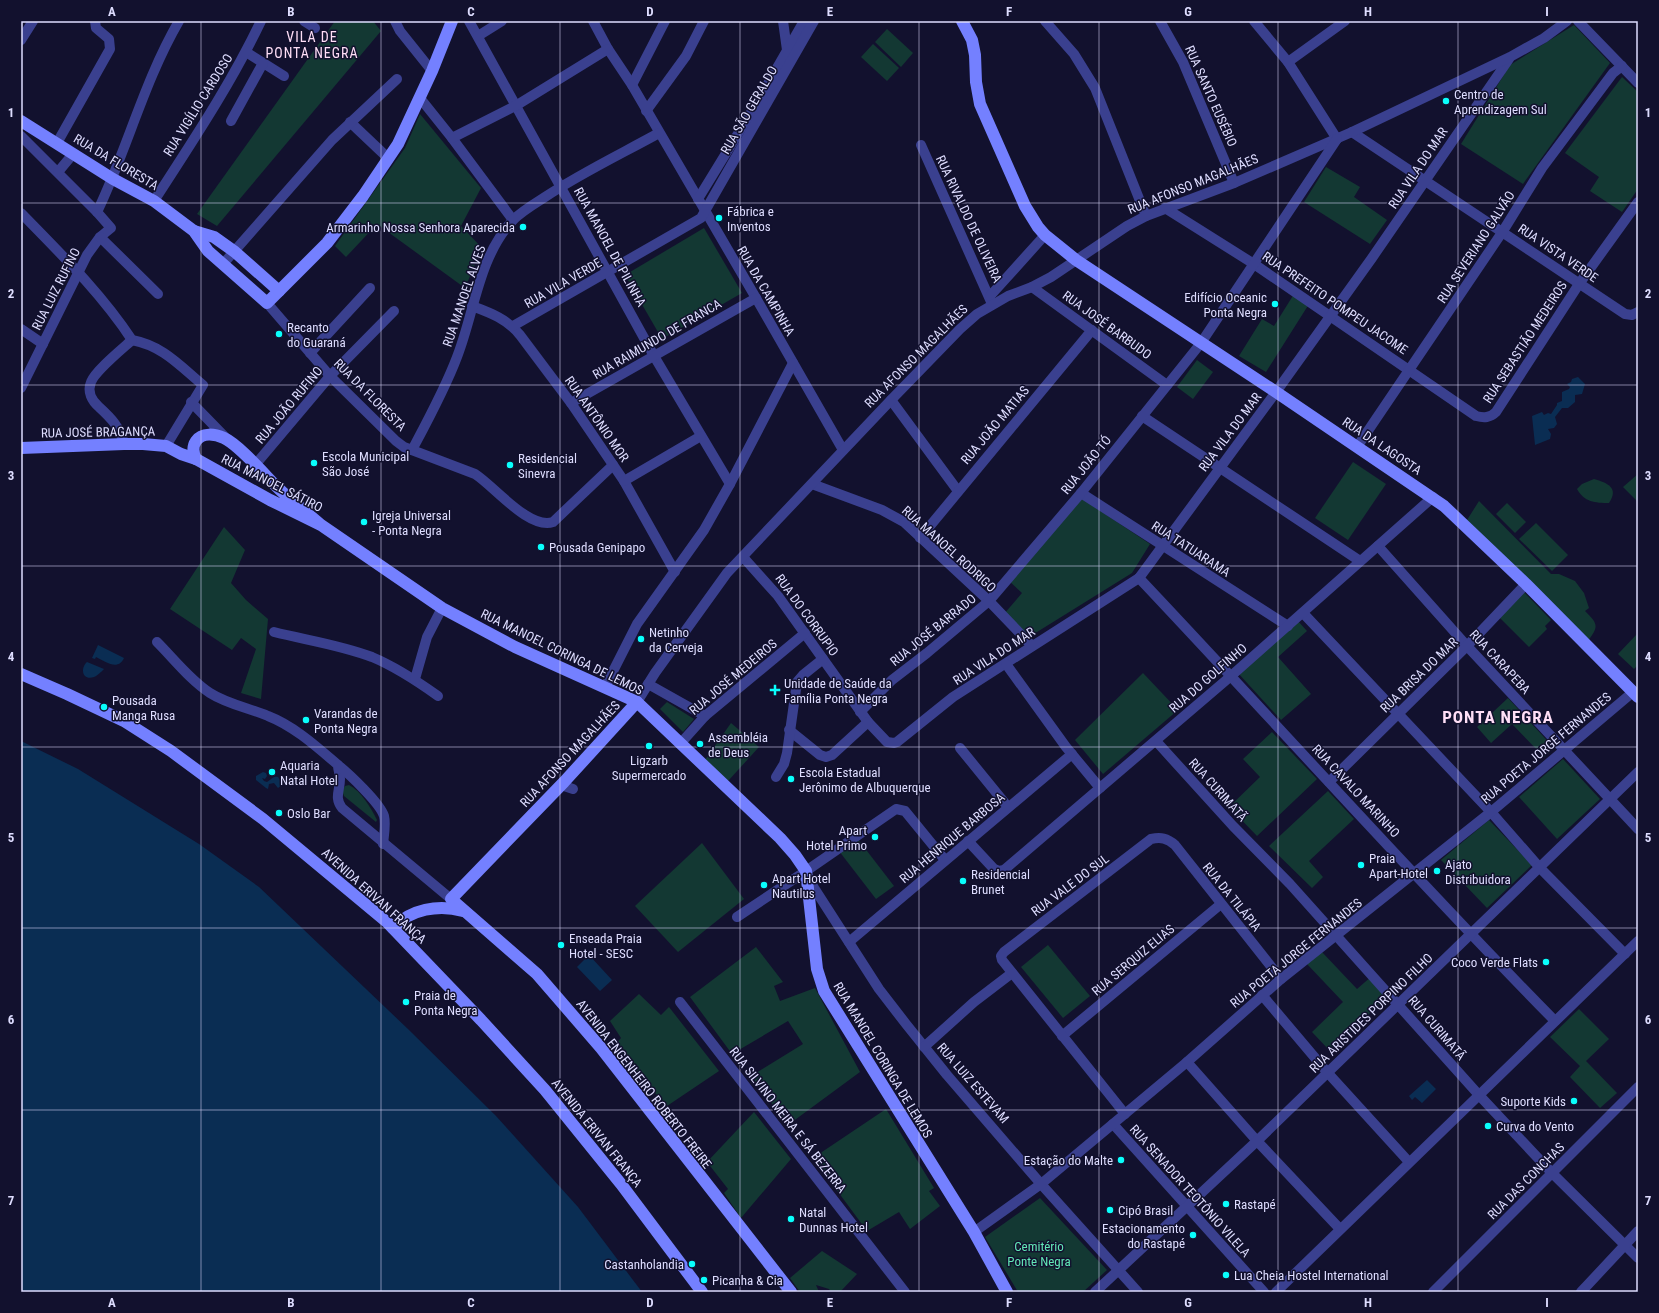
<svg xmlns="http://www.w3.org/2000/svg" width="1659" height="1313" viewBox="0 0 1659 1313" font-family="'Roboto Condensed',sans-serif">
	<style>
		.green { fill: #133833 }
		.water { fill: #0a2d53 }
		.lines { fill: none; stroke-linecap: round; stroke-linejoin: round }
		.street { stroke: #3a408f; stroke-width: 10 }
		.secondary { stroke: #7480ff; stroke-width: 12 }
		.grid { fill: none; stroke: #deddff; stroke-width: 1; stroke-opacity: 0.55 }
		.poi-dot { fill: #09fffd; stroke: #12112e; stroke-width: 1.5 }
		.labels { text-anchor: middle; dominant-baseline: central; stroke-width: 3; stroke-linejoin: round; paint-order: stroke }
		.poi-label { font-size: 13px; fill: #deddff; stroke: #12112e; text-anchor: start }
		.street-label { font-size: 13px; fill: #deddff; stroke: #12112e }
		.park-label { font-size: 13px; fill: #62e7b7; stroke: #12112e }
		.neighbourhood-label { font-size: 14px; letter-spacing: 1px; fill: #ffdff7; stroke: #12112e }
		.district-label { font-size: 17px; font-weight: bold; letter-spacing: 1px; fill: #ffdff7; stroke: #12112e }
		.neatline { fill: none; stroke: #deddff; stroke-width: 1.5 }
		.grid-label { font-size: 13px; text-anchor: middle; font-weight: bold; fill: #deddff }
	</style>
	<rect width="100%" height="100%" fill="#12112e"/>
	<g class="green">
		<polygon points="335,21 373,21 381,31 217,226 197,214"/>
		<polygon points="1574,25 1610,63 1523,184 1461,144 1510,65"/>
		<polygon points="887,29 913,53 901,67 875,42"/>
		<polygon points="873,44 899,68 887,81 861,57"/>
		<polygon points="1622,77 1638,92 1638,189 1622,212 1590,191 1599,177 1565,153"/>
		<polygon points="420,114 481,188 461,226 482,248 465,288 377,224 346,257 335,246 405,148"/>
		<polygon points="1326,167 1360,187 1354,197 1387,220 1370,244 1304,202"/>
		<polygon points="704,228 742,293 662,339 625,275"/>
		<polygon points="1294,294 1309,304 1266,372 1239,356 1262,319 1274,326"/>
		<polygon points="1197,360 1213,372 1193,399 1177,387"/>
		<polygon points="1353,462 1386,484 1348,540 1315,518"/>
		<polygon points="1638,474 1638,502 1623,487"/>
		<path d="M1594,479C1608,483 1619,488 1609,503C1595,503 1584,502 1577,489L1582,484Z"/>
		<polygon points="1081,498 1150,544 1132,573 1029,637 1004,614 1022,593 1008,580"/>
		<path d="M1479,501L1551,574H1559L1575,581L1584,593L1589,608L1585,611C1598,624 1599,626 1588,641L1470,524L1467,520Z"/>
		<polygon points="1507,503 1526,522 1515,533 1496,514"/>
		<polygon points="1536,523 1568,555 1552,571 1519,539"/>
		<polygon points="224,527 245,550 231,583 246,600 268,619 261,699 241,693 256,649 241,638 232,650 170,609"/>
		<polygon points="1524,592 1551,620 1545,626 1547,629 1529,647 1499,617"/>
		<polygon points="1297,620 1307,631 1278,657 1311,694 1281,720 1238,673"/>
		<polygon points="1638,633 1638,665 1634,669 1618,654"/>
		<polygon points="1143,673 1178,710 1103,774 1075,740"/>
		<polygon points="1508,698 1554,748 1544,757 1512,724 1491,743 1477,727"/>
		<polygon points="667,702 694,719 683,732 660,709"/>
		<polygon points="731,723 759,747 728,781 705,760"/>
		<polygon points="1272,732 1317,779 1257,836 1229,807 1260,777 1243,759"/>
		<polygon points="1563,759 1600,799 1557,839 1519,797"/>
		<path d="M349,785C361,791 371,808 377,820L376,822L344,796L342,791L345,786Z"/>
		<polygon points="1328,791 1354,819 1309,861 1323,877 1312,888 1269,846"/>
		<polygon points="1489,820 1532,865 1487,908 1441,860"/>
		<polygon points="857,838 894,886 876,899 839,851"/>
		<polygon points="702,843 744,899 678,952 635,906"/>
		<polygon points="1048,945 1090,996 1063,1018 1021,967"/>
		<polygon points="756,947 783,982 774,986 780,1001 815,988 860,1072 788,1125 751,1076 803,1044 788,1021 732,1054 690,997"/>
		<polygon points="1321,951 1357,989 1372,976 1390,994 1330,1051 1312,1032 1343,1002 1307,964"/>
		<polygon points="639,994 661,1015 669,1007 719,1071 667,1106 613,1047 621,1038 610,1021"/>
		<polygon points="1579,1009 1609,1039 1586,1061 1617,1093 1600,1108 1570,1077 1580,1066 1550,1037"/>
		<polygon points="886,1109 934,1188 929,1191 940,1206 910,1229 899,1212 867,1231 813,1158"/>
		<polygon points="754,1112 791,1159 741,1218 724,1193 728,1189 707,1162"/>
		<polygon points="1040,1198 1107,1270 1083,1292 1018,1292 985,1237"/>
		<polygon points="822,1251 857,1274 840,1292 831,1292 829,1289 816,1285 819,1292 800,1292 790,1278"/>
	</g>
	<g class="water">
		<polygon points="1578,377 1585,384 1582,394 1575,395 1575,402 1568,408 1562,408 1555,417 1557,424 1554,428 1548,429 1551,434 1550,439 1535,445 1532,416 1542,412 1544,415 1548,413 1551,414 1557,405 1557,403 1562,401 1562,392 1569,389 1570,387 1567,384 1571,382 1572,379"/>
		<path d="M98,645L124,658C118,671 106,662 96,657L95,659L92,658Z"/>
		<path d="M87,662L104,669C101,672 97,676 94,677C82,681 80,668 87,662Z"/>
		<polygon points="21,741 78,769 199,844 259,887 409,1030 496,1116 578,1207 642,1292 21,1292"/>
		<path d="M263,772L266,773L267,776L265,779L262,778L264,781L267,782C272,779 273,776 278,777L283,784L278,788L274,783L269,784L268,789L266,788L256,780V776Z"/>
		<polygon points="589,955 612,980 600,991 577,967"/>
		<polygon points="1427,1080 1436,1089 1422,1103 1415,1097 1412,1100 1409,1096"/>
	</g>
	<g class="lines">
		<g class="street">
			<polyline points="304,21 315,28"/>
			<polyline points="395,21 400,31 432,71"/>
			<polyline points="469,21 654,356 730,484"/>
			<polyline points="593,21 608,49 632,85 756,298 843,450"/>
			<polyline points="783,21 787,50"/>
			<polyline points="1045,21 1074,54 1095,88 1146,216"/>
			<polyline points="1160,21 1183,62 1234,183"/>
			<polyline points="1254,21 1288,62 1337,139"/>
			<polyline points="1578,21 1638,83"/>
			<polyline points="478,36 502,21"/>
			<polyline points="21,40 33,21"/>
			<polyline points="246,52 284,76"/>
			<polyline points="1288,62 1345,21"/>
			<polyline points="632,85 665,21"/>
			<polyline points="420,98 452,138 513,220"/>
			<polyline points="646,111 686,56 704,21"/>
			<polyline points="231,121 263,63"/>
			<polyline points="350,122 388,158"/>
			<polyline points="1352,132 1625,314 1632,315 1638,312"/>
			<polyline points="21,136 97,212 111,228 100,237 87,255 21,388"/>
			<polyline points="452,138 517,105 608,49"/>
			<polyline points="57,143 110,49 109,39 96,28 95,21"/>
			<polyline points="921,145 992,304"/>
			<polyline points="58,172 73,154"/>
			<polyline points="698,199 758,101 804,21"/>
			<path d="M154,201C192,142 231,84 261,21"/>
			<path d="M1165,208L1254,264L1476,416C1484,418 1490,418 1496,412L1579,284L1638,202"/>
			<path d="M97,212C127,150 144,81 179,21"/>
			<path d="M21,213C60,253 101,293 132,340C163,346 179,365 203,385L166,446"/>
			<polyline points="100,237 158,294"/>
			<polyline points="223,264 332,140 397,79"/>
			<polyline points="1032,287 1167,385"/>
			<polyline points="990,296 1045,235"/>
			<path d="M267,303L330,376L396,441L404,447L475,474C494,486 529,530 553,522L613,465"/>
			<path d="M472,306C491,313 507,319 520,335L571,403L624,481L675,572"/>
			<polyline points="513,326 701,218 814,21"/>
			<polyline points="21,329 43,344"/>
			<polyline points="310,353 370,288"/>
			<polyline points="891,400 958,491"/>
			<polyline points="191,402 227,439"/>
			<polyline points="571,403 756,298"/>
			<polyline points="1142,416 1360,561"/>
			<path d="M124,444C120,427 111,418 99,407C92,401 87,392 91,382C95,371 122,349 132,340"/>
			<polyline points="1357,447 1503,231 1542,168 1604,85 1613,73 1622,66"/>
			<path d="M412,450C428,420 445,389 457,357C475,311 478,258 513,220C522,211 534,204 545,197C581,173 621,154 659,133"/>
			<polyline points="255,465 330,376 394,311"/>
			<polyline points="624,481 701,436"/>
			<polyline points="812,484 882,510 904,522 989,601 1032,646"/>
			<polyline points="1081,493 1288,626"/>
			<polyline points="920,538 1092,330"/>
			<polyline points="1378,546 1467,646 1638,829"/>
			<polyline points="743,557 778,596 868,722 887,742 894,743 897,742 953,697 1139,578 1276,392 1372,258 1509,59"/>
			<path d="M1139,578C1278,725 1413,877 1555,1021"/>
			<polyline points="1303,613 1491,812 1540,868 1625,954"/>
			<path d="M274,632C306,640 341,645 372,657C396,667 417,681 438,696"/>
			<path d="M157,642C174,659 190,680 210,693C227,704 249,708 268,716C294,726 317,747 338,765C338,770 340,774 340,779C340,790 334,798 342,808L451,899"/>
			<polyline points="1006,664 1066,747 1100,788"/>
			<polyline points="415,679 427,637 442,608"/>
			<polyline points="648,684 705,716"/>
			<polyline points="605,687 637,624 704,530 730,484 793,363"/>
			<polyline points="637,702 655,673 727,573 891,400 960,329 977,314 1008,296 1032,287 1051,277 1127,226 1146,216 1234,183 1352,132 1510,57 1544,38 1567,21"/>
			<polyline points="860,712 892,680 927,653 989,601 1081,493 1201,343 1337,139"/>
			<polyline points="789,730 820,755 826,757 832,755 868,722"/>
			<polyline points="1156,741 1233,826 1290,884 1478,1094 1552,1173 1638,1258"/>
			<polyline points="680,744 705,716 805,633"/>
			<polyline points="960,748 1008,807"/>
			<path d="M338,765C349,774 380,803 384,816C386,824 384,835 383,844"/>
			<polyline points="776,777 784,764 787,753 797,682 803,675 823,659"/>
			<polyline points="1329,782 1467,646 1526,584"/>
			<polyline points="561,785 573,789"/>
			<polyline points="968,841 994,869 999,871 1004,870 1231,676 1433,497"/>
			<polyline points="807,877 879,989 906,1024 947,1075 1041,1184 1138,1292"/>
			<polyline points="737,917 806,871 896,809 905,811 945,860"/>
			<polyline points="849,942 1072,754"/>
			<polyline points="1262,995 1327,1072 1409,1162"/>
			<polyline points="680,1002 905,1292"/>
			<polyline points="1062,1036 1221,904"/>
			<polyline points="924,1047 974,1002 1012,973"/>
			<polyline points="1187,1062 1257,1141 1340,1229"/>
			<path d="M1125,1114L1002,960L1001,956L1004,952L1151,839C1161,837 1167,838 1175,845L1281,979"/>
			<polyline points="1113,1124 1264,1292"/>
			<polyline points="974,1232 1041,1184 1187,1062 1281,979 1491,812 1633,692"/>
			<polyline points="1095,1292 1257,1141 1638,772"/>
			<polyline points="1276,1292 1638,941"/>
			<polyline points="1433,1292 1638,1087"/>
			<polyline points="1581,1292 1638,1231"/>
		</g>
		<g class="secondary">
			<polyline points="962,21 972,40 975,55 976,82 980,104 1025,206 1038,227 1045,235 1076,260 1276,392 1444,506 1526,584 1638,697"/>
			<polyline points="21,121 113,179 154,201 194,231 208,251 267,303 327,243 363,196 398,144 432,71 452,21"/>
			<polyline points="194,231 214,237 235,252 279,291"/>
			<polyline points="21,448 124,444 143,444 166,446 181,454 196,459"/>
			<path d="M321,525C306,512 290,500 276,486C264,474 239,445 224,438C215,434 202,432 196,441C192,447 193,453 196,459L270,500L321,525L442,608L515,647L637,702L780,838L795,855L806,871L817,969L824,991L974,1232L1007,1292"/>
			<polyline points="21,674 67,694 124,721 171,751 263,819 388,923 481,1020 545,1090 621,1184 702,1292"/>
			<polyline points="637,702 564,782 451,899 537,974 601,1048 791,1292"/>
			<path d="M393,928C410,909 439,904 463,911"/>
		</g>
	</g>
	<path class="grid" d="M201,21V1292M381,21V1292M560,21V1292M740,21V1292M919,21V1292M1099,21V1292M1278,21V1292M1458,21V1292M21,203H1638M21,385H1638M21,566H1638M21,747H1638M21,928H1638M21,1110H1638"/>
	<g class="poi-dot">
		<circle cx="1446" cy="101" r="4"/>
		<circle cx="719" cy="218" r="4"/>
		<circle cx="523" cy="227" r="4"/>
		<circle cx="1275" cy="304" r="4"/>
		<circle cx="279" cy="334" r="4"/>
		<circle cx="314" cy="463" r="4"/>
		<circle cx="510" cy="465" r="4"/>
		<circle cx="364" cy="522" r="4"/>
		<circle cx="541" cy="547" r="4"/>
		<circle cx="641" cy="639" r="4"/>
		<path d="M773 684h4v4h4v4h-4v4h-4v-4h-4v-4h4z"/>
		<circle cx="104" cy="707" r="4"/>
		<circle cx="306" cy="720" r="4"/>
		<circle cx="700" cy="744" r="4"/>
		<circle cx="649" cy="746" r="4"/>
		<circle cx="272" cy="772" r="4"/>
		<circle cx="791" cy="779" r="4"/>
		<circle cx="279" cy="813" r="4"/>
		<circle cx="875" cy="837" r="4"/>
		<circle cx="1361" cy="865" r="4"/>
		<circle cx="1437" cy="871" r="4"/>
		<circle cx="963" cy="881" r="4"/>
		<circle cx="764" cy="885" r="4"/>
		<circle cx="561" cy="945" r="4"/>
		<circle cx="1546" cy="962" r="4"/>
		<circle cx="406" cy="1002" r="4"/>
		<circle cx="1574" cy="1101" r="4"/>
		<circle cx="1488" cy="1126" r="4"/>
		<circle cx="1121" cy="1160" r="4"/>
		<circle cx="1226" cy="1204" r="4"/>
		<circle cx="1110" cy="1210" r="4"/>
		<circle cx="791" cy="1219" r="4"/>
		<circle cx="1193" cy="1235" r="4"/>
		<circle cx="692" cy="1264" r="4"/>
		<circle cx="1226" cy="1275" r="4"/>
		<circle cx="704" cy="1280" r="4"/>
	</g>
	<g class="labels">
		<g class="poi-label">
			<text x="1454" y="94">Centro de<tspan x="1454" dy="15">Aprendizagem Sul</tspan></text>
			<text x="727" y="211">Fábrica e<tspan x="727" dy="15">Inventos</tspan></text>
			<text x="515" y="227" text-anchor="end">Armarinho Nossa Senhora Aparecida</text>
			<text x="1267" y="297" text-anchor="end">Edifício Oceanic<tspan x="1267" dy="15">Ponta Negra</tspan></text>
			<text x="287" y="327">Recanto<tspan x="287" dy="15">do Guaraná</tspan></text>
			<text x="322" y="456">Escola Municipal<tspan x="322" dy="15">São José</tspan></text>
			<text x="518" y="458">Residencial<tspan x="518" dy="15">Sinevra</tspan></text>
			<text x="372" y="515">Igreja Universal<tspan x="372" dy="15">- Ponta Negra</tspan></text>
			<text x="549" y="547">Pousada Genipapo</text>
			<text x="649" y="632">Netinho<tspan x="649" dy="15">da Cerveja</tspan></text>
			<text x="784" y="683">Unidade de Saúde da<tspan x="784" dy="15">Família Ponta Negra</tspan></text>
			<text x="112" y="700">Pousada<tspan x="112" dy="15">Manga Rusa</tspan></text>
			<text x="314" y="713">Varandas de<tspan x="314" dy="15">Ponta Negra</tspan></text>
			<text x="708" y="737">Assembléia<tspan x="708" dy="15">de Deus</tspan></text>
			<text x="649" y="760" text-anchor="middle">Ligzarb<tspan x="649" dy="15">Supermercado</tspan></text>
			<text x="280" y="765">Aquaria<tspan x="280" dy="15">Natal Hotel</tspan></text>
			<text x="799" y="772">Escola Estadual<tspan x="799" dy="15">Jerônimo de Albuquerque</tspan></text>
			<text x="287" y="813">Oslo Bar</text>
			<text x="867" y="830" text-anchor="end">Apart<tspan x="867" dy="15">Hotel Primo</tspan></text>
			<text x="1369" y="858">Praia<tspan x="1369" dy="15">Apart-Hotel</tspan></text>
			<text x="1445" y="864">Ajato<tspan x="1445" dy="15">Distribuidora</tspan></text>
			<text x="971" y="874">Residencial<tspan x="971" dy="15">Brunet</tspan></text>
			<text x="772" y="878">Apart Hotel<tspan x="772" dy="15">Nautilus</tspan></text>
			<text x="569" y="938">Enseada Praia<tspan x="569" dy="15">Hotel - SESC</tspan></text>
			<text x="1538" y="962" text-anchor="end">Coco Verde Flats</text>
			<text x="414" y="995">Praia de<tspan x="414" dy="15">Ponta Negra</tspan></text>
			<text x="1566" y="1101" text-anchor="end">Suporte Kids</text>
			<text x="1496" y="1126">Curva do Vento</text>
			<text x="1113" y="1160" text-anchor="end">Estação do Malte</text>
			<text x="1234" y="1204">Rastapé</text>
			<text x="1118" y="1210">Cipó Brasil</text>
			<text x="799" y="1212">Natal<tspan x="799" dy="15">Dunnas Hotel</tspan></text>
			<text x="1185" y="1228" text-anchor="end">Estacionamento<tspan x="1185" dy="15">do Rastapé</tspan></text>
			<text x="684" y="1264" text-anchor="end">Castanholandia</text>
			<text x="1234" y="1275">Lua Cheia Hostel International</text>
			<text x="712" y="1280">Picanha &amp; Cia</text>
		</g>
		<g class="street-label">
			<text transform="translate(1211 96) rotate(66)">RUA SANTO EUSÉBIO</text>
			<text transform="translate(198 105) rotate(-58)">RUA VIGÍLIO CARDOSO</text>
			<text transform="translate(749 110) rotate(-60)">RUA SÃO GERALDO</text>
			<text transform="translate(116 162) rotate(31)">RUA DA FLORESTA</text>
			<text transform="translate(1418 168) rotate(-56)">RUA VILA DO MAR</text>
			<text transform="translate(1193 184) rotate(-22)">RUA AFONSO MAGALHÃES</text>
			<text transform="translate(969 219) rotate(65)">RUA RIVALDO DE OLIVEIRA</text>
			<text transform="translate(610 247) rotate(61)">RUA MANOEL DE PILINHA</text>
			<text transform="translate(1476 247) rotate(-57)">RUA SEVERIANO GALVÃO</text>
			<text transform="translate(1558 253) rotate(34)">RUA VISTA VERDE</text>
			<text transform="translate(563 283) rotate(-30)">RUA VILA VERDE</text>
			<text transform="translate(56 289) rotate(-63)">RUA LUIZ RUFINO</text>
			<text transform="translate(766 291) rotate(60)">RUA DA CAMPINHA</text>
			<text transform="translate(464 296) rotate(-71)">RUA MANOEL ALVES</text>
			<text transform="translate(1335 303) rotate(34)">RUA PREFEITO POMPEU JACOME</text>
			<text transform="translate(1107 325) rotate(36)">RUA JOSÉ BARBUDO</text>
			<text transform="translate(657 339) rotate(-30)">RUA RAIMUNDO DE FRANCA</text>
			<text transform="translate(1525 342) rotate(-57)">RUA SEBASTIÃO MEDEIROS</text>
			<text transform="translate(916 356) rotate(-45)">RUA AFONSO MAGALHÃES</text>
			<text transform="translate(370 395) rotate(45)">RUA DA FLORESTA</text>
			<text transform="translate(289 405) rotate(-50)">RUA JOÃO RUFINO</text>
			<text transform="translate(597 419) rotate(55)">RUA ANTÔNIO MOR</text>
			<text transform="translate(995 425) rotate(-50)">RUA JOÃO MATIAS</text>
			<text transform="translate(98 432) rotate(-1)">RUA JOSÉ BRAGANÇA</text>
			<text transform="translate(1230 432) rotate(-53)">RUA VILA DO MAR</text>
			<text transform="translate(1382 446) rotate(34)">RUA DA LAGOSTA</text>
			<text transform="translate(1086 465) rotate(-51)">RUA JOÃO TÓ</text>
			<text transform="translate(272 483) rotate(27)">RUA MANOEL SÁTIRO</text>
			<text transform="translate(949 549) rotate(42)">RUA MANOEL RODRIGO</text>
			<text transform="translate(1191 549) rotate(33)">RUA TATUARAMA</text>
			<text transform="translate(807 615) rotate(54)">RUA DO CORRUPIO</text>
			<text transform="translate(933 630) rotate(-39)">RUA JOSÉ BARRADO</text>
			<text transform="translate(562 652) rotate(26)">RUA MANOEL CORINGA DE LEMOS</text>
			<text transform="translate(994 656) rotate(-33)">RUA VILA DO MAR</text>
			<text transform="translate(1500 662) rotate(47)">RUA CARAPEBA</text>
			<text transform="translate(1419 675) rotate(-44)">RUA BRISA DO MAR</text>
			<text transform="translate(733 677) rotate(-40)">RUA JOSÉ MEDEIROS</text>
			<text transform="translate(1208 678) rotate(-41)">RUA DO GOLFINHO</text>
			<text transform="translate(1546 748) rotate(-40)">RUA POETA JORGE FERNANDES</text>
			<text transform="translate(570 754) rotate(-47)">RUA AFONSO MAGALHÃES</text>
			<text transform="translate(1218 790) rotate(48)">RUA CURIMATÃ</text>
			<text transform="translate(1356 791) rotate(47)">RUA CAVALO MARINHO</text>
			<text transform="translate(952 838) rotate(-40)">RUA HENRIQUE BARBOSA</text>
			<text transform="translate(1070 885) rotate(-37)">RUA VALE DO SUL</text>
			<text transform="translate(374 896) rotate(42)">AVENIDA ERIVAN FRANÇA</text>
			<text transform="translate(1232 897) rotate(51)">RUA DA TILÁPIA</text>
			<text transform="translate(1296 953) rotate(-39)">RUA POETA JORGE FERNANDES</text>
			<text transform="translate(1133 960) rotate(-40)">RUA SERQUIZ ELIAS</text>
			<text transform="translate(1371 1013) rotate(-44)">RUA ARISTIDES PORPINO FILHO</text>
			<text transform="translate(1437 1028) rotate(49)">RUA CURIMATÃ</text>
			<text transform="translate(883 1060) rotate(59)">RUA MANOEL CORINGA DE LEMOS</text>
			<text transform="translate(973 1083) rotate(49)">RUA LUIZ ESTEVAM</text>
			<text transform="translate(644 1084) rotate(52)">AVENIDA ENGENHEIRO ROBERTO FREIRE</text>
			<text transform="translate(788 1120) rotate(52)">RUA SILVINO MEIRA E SÁ BEZERRA</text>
			<text transform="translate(597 1133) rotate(51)">AVENIDA ERIVAN FRANÇA</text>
			<text transform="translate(1526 1181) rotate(-45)">RUA DAS CONCHAS</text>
			<text transform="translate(1190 1191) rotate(48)">RUA SENADOR TEOTÔNIO VILELA</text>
		</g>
		<g class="park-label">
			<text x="1039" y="1246">Cemitério<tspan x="1039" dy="15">Ponte Negra</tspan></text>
		</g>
		<g class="neighbourhood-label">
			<text x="312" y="37">VILA DE<tspan x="312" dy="16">PONTA NEGRA</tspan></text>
		</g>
		<g class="district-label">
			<text x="1498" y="717">PONTA NEGRA</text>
		</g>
	</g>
	<rect width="1659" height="1313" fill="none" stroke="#12112e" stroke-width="44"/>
	<rect x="22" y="22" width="1615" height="1269" class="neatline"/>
	<g class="grid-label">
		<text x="112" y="16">A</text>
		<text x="291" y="16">B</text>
		<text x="471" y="16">C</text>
		<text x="650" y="16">D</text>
		<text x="830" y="16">E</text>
		<text x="1009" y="16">F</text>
		<text x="1188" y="16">G</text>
		<text x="1368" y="16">H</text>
		<text x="1547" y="16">I</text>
		<text x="11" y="117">1</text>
		<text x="1648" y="117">1</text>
		<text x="11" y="298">2</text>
		<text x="1648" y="298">2</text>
		<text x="11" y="480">3</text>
		<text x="1648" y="480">3</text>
		<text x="11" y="661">4</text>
		<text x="1648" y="661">4</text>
		<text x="11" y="842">5</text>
		<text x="1648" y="842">5</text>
		<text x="11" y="1024">6</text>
		<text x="1648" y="1024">6</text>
		<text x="11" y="1205">7</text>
		<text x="1648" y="1205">7</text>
		<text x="112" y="1307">A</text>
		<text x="291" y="1307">B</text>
		<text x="471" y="1307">C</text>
		<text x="650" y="1307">D</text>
		<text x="830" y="1307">E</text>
		<text x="1009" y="1307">F</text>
		<text x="1188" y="1307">G</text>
		<text x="1368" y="1307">H</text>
		<text x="1547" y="1307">I</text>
	</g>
</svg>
